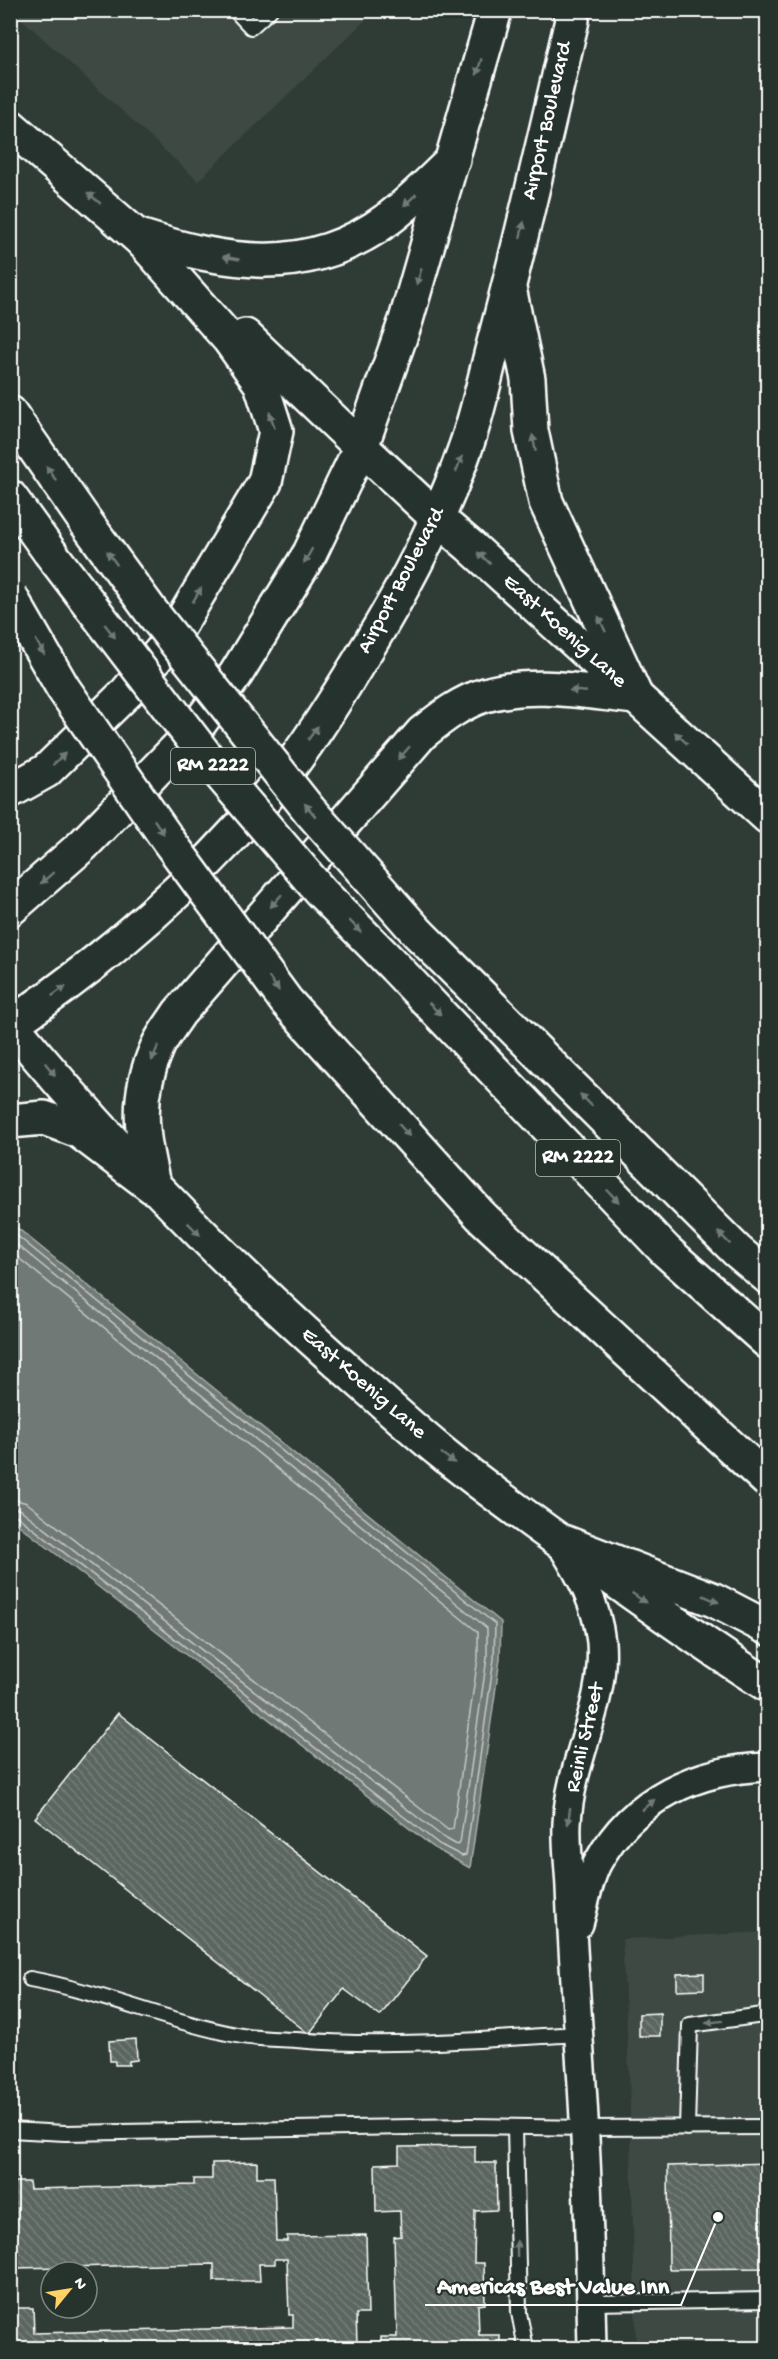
<svg xmlns="http://www.w3.org/2000/svg" width="778" height="2359" viewBox="0 0 778 2359" font-family="'Gochi Hand',sans-serif">
	<style>
		.built { fill: #3c4842 }
		.water { fill: #707975; stroke: #a9afac; stroke-width: 1.5 }
		.lines { fill: none; stroke-linecap: round; stroke-linejoin: round }
		.shore { stroke: #c6c9c8; stroke-width: 1.5 }
		.building { fill: url(#building-back-hatch); stroke: #fff; stroke-width: 1.5 }
		.lane-casing { stroke: #fff; stroke-width: 18 }
		.street-casing { stroke: #fff; stroke-width: 32 }
		.secondary-casing { stroke: #fff; stroke-width: 38 }
		.primary-casing { stroke: #fff; stroke-width: 38 }
		.highway-casing { stroke: #fff; stroke-width: 38 }
		.lane { stroke: #26332d; stroke-width: 14 }
		.street { stroke: #26332d; stroke-width: 27 }
		.secondary { stroke: #26332d; stroke-width: 33 }
		.primary { stroke: #26332d; stroke-width: 33 }
		.highway { stroke: #26332d; stroke-width: 33 }
		.highway-bridge-casing { stroke: #fff; stroke-width: 38; stroke-linecap: butt }
		.highway-bridge { stroke: #26332d; stroke-width: 33 }
		.oneway { fill: #727a76 }
		.labels { text-anchor: middle; dominant-baseline: central; stroke-width: 4.5; stroke-linejoin: round; paint-order: stroke }
		.shield { fill: #26332d; stroke: #bec2c0; stroke-width: 1.5 }
		.shield-label { font-size: 21px; font-weight: bold; fill: #fff }
		.street-label { font-size: 22px; fill: #fff; stroke: #26332d }
		.leader { fill: none; stroke: #fff; stroke-width: 2 }
		.callout-dot { fill: #fff; stroke: #26332d; stroke-width: 2 }
		.callout-label { font-size: 24px; text-anchor: middle; font-weight: bold; fill: #fff; stroke: #26332d; stroke-width: 4.5; stroke-linejoin: round; paint-order: stroke }
	</style>
	<defs>
		<pattern id="building-back-hatch" width="6" height="6" patternUnits="userSpaceOnUse" patternTransform="scale(1.5)"><rect width="6" height="6" fill="#5b6661"/><path d="M-1 5l2 2M0 0l6 6M5-1l2 2" fill="none" stroke="#747d79"/></pattern>
	</defs>
	<rect width="100%" height="100%" fill="#2f3b35"/>
	<filter id="ink" filterUnits="userSpaceOnUse"><feTurbulence type="fractalNoise" baseFrequency=".0167" numOctaves="2"/><feDisplacementMap in="SourceGraphic" scale="12" xChannelSelector="R" yChannelSelector="G"/><feConvolveMatrix kernelMatrix="1 2 1 2 8 2 1 2 1" color-interpolation-filters="sRGB"/></filter>
	<g filter="url(#ink)">
		<g class="built">
			<polygon points="13,11 375,11 198,181"/>
			<polygon points="767,1932 767,2348 636,2348 629,2073 622,1939"/>
		</g>
		<polygon class="water" points="10,1222 501,1622 500,1659 470,1868 436,1849 11,1519"/>
		<g class="lines">
			<g class="shore">
				<polyline points="10,1230 495,1624 494,1659 466,1855 462,1856 439,1844 17,1516 10,1515"/>
				<polyline points="10,1239 487,1628 487,1658 460,1843 457,1845 443,1837 21,1510 10,1507"/>
				<polyline points="10,1251 478,1632 478,1658 453,1829 448,1830 27,1503 10,1498"/>
			</g>
		</g>
		<g class="building">
			<polygon points="118,1713 427,1956 380,2016 344,1989 309,2034 35,1818"/>
			<polygon points="704,1973 704,1989 677,1990 677,1974"/>
			<polygon points="660,2013 660,2036 639,2036 639,2014"/>
			<polygon points="136,2039 137,2060 129,2061 129,2065 115,2065 115,2061 110,2061 109,2041"/>
			<polygon points="475,2146 475,2163 496,2163 497,2210 475,2211 474,2263 484,2263 485,2304 478,2305 479,2335 500,2335 500,2348 10,2348 10,2290 15,2290 15,2308 33,2308 34,2333 293,2327 293,2315 289,2315 287,2259 275,2259 275,2264 259,2264 260,2281 214,2281 214,2264 14,2268 14,2285 10,2285 10,2167 13,2167 13,2182 29,2182 30,2189 194,2185 194,2179 212,2179 212,2163 257,2162 257,2177 274,2177 276,2241 287,2241 287,2236 366,2235 368,2314 356,2314 357,2343 381,2343 381,2337 397,2337 394,2237 401,2236 400,2211 376,2212 375,2164 399,2163 399,2147"/>
			<polygon points="768,2163 768,2268 669,2269 668,2166"/>
		</g>
		<g class="lines">
			<g class="lane-casing">
				<g id="lane">
					<polyline points="235,10 251,27 270,10"/>
					<path d="M30,1979C102,1992 170,2023 242,2036C259,2039 278,2039 296,2040C390,2048 485,2039 579,2034"/>
					<polyline points="515,2127 519,2313 526,2348"/>
					<polyline points="687,2128 690,2025 763,2015 768,2008"/>
					<polyline points="10,2130 65,2133 470,2126 585,2128 768,2127"/>
					<polyline points="591,2303 768,2300"/>
				</g>
			</g>
			<g class="street-casing">
				<g id="street">
					<path d="M562,1546C581,1576 597,1605 601,1642C606,1705 570,1761 567,1823C566,1844 569,1866 570,1887C572,1943 576,1998 580,2054C587,2152 590,2250 592,2348"/>
					<path d="M579,1924C585,1904 588,1880 598,1862C633,1798 697,1769 768,1767"/>
				</g>
			</g>
			<g class="secondary-casing">
				<g id="secondary">
					<polyline points="361,447 437,518 470,546 768,817"/>
					<path d="M10,1023C118,1155 236,1274 365,1386C390,1408 415,1431 441,1452C492,1494 547,1532 600,1570C656,1609 710,1649 768,1685"/>
					<path d="M153,1184C141,1134 135,1097 157,1048C162,1036 172,1024 179,1013L422,733C441,718 461,702 485,695C533,681 586,692 636,697"/>
				</g>
			</g>
			<g class="primary-casing">
				<g id="primary">
					<polyline points="10,126 153,250"/>
					<path d="M139,236C227,264 308,278 388,219C411,202 432,180 453,160"/>
					<polyline points="510,293 528,379 531,431 546,502 636,697"/>
					<polyline points="245,336 361,447"/>
					<polyline points="10,791 46,771 127,692 170,641 265,482 276,431 261,384 229,339 137,235"/>
					<polyline points="10,909 83,845 193,732 236,674 310,553 361,447 406,320 495,10"/>
					<path d="M10,1025C105,960 194,884 268,795C307,748 339,694 371,642C408,581 442,516 465,449C478,414 485,376 495,339C523,234 547,127 572,20L570,10"/>
					<polyline points="10,1121 44,1118 79,1131 153,1187"/>
				</g>
			</g>
			<g class="highway-casing">
				<g id="highway">
					<polyline points="10,413 85,521"/>
					<polyline points="10,497 49,551"/>
					<polyline points="418,933 737,1251 768,1277"/>
					<polyline points="395,967 666,1251 768,1342"/>
					<polyline points="558,1540 714,1600 768,1628"/>
				</g>
			</g>
			<use href="#lane" class="lane"/>
			<use href="#street" class="street"/>
			<use href="#secondary" class="secondary"/>
			<use href="#primary" class="primary"/>
			<use href="#highway" class="highway"/>
			<g class="highway-bridge-casing">
				<g id="highway-bridge">
					<polyline points="85,521 150,610 310,811 418,933"/>
					<polyline points="49,551 215,768 321,892 395,967"/>
					<polyline points="10,596 63,688 168,840 286,1001 482,1217 768,1481"/>
				</g>
			</g>
			<use href="#highway-bridge" class="highway-bridge"/>
		</g>
		<defs><path id="oneway-solid" d="M-6-.8H1V-3.2L6.5 0L1 3.2V.8H-6Z" transform="scale(1.5)"/></defs>
		<g class="oneway">
			<use href="#oneway-solid" transform="translate(479 67) rotate(106)"/>
			<use href="#oneway-solid" transform="translate(94 198) rotate(-139)"/>
			<use href="#oneway-solid" transform="translate(410 200) rotate(138)"/>
			<use href="#oneway-solid" transform="translate(522 230) rotate(-77)"/>
			<use href="#oneway-solid" transform="translate(231 258) rotate(-170)"/>
			<use href="#oneway-solid" transform="translate(419 277) rotate(106)"/>
			<use href="#oneway-solid" transform="translate(272 420) rotate(-107)"/>
			<use href="#oneway-solid" transform="translate(534 443) rotate(-101)"/>
			<use href="#oneway-solid" transform="translate(459 464) rotate(-69)"/>
			<use href="#oneway-solid" transform="translate(51 473) rotate(-124)"/>
			<use href="#oneway-solid" transform="translate(308 556) rotate(119)"/>
			<use href="#oneway-solid" transform="translate(112 558) rotate(-126)"/>
			<use href="#oneway-solid" transform="translate(484 558) rotate(-137)"/>
			<use href="#oneway-solid" transform="translate(197 595) rotate(-59)"/>
			<use href="#oneway-solid" transform="translate(602 624) rotate(-115)"/>
			<use href="#oneway-solid" transform="translate(110 631) rotate(52)"/>
			<use href="#oneway-solid" transform="translate(40 647) rotate(60)"/>
			<use href="#oneway-solid" transform="translate(578 691) rotate(-175)"/>
			<use href="#oneway-solid" transform="translate(313 733) rotate(-54)"/>
			<use href="#oneway-solid" transform="translate(681 738) rotate(-138)"/>
			<use href="#oneway-solid" transform="translate(404 753) rotate(131)"/>
			<use href="#oneway-solid" transform="translate(59 759) rotate(-44)"/>
			<use href="#oneway-solid" transform="translate(310 810) rotate(-130)"/>
			<use href="#oneway-solid" transform="translate(159 827) rotate(56)"/>
			<use href="#oneway-solid" transform="translate(47 878) rotate(139)"/>
			<use href="#oneway-solid" transform="translate(276 901) rotate(131)"/>
			<use href="#oneway-solid" transform="translate(355 926) rotate(45)"/>
			<use href="#oneway-solid" transform="translate(274 984) rotate(54)"/>
			<use href="#oneway-solid" transform="translate(59 991) rotate(-35)"/>
			<use href="#oneway-solid" transform="translate(435 1009) rotate(46)"/>
			<use href="#oneway-solid" transform="translate(155 1053) rotate(113)"/>
			<use href="#oneway-solid" transform="translate(50 1069) rotate(51)"/>
			<use href="#oneway-solid" transform="translate(586 1100) rotate(-135)"/>
			<use href="#oneway-solid" transform="translate(404 1130) rotate(48)"/>
			<use href="#oneway-solid" transform="translate(613 1196) rotate(46)"/>
			<use href="#oneway-solid" transform="translate(194 1229) rotate(45)"/>
			<use href="#oneway-solid" transform="translate(724 1238) rotate(-135)"/>
			<use href="#oneway-solid" transform="translate(448 1458) rotate(37)"/>
			<use href="#oneway-solid" transform="translate(639 1598) rotate(35)"/>
			<use href="#oneway-solid" transform="translate(711 1599) rotate(24)"/>
			<use href="#oneway-solid" transform="translate(648 1805) rotate(-39)"/>
			<use href="#oneway-solid" transform="translate(569 1816) rotate(98)"/>
			<use href="#oneway-solid" transform="translate(714 2022) rotate(173)"/>
			<use href="#oneway-solid" transform="translate(517 2249) rotate(-91)"/>
		</g>
	</g>
	<g class="labels">
		<g class="shield">
			<rect x="171" y="748" width="84" height="36" rx="4.5"/>
			<rect x="536" y="1140" width="84" height="36" rx="4.5"/>
		</g>
		<g class="shield-label">
			<text x="213" y="766">RM 2222</text>
			<text x="578" y="1158">RM 2222</text>
		</g>
		<g class="street-label">
			<text transform="translate(548 121) rotate(-77)">Airport Boulevard</text>
			<text transform="translate(402 581) rotate(-62)">Airport Boulevard</text>
			<text transform="translate(564 632) rotate(42)">East Koenig Lane</text>
			<text transform="translate(363 1384) rotate(41)">East Koenig Lane</text>
			<text transform="translate(586 1738) rotate(-77)">Reinli Street</text>
		</g>
	</g>
	<path class="leader" d="M718 2217L681 2305H425"/>
	<circle class="callout-dot" cx="718" cy="2217" r="6"/>
	<g class="callout-label">
		<text x="553" y="2293">Americas Best Value Inn</text>
	</g>
	<rect width="778" height="2359" fill="none" stroke="#26332d" stroke-width="36"/>
	<rect x="18" y="18" width="742" height="2323" fill="none" stroke="#fff" stroke-width="2" filter="url(#ink)"/>
	<g transform="translate(69 2290) rotate(60)"><circle r="28" fill="#26332d" stroke="#7d8581" stroke-width="1.5"/>
	<path d="M0-4.5L10 22L0 15L-10 22Z" fill="#ffd166"/>
	<text y="-9" font-size="16" font-weight="bold" text-anchor="middle" fill="#ffffff">N</text>
	</g>
</svg>
